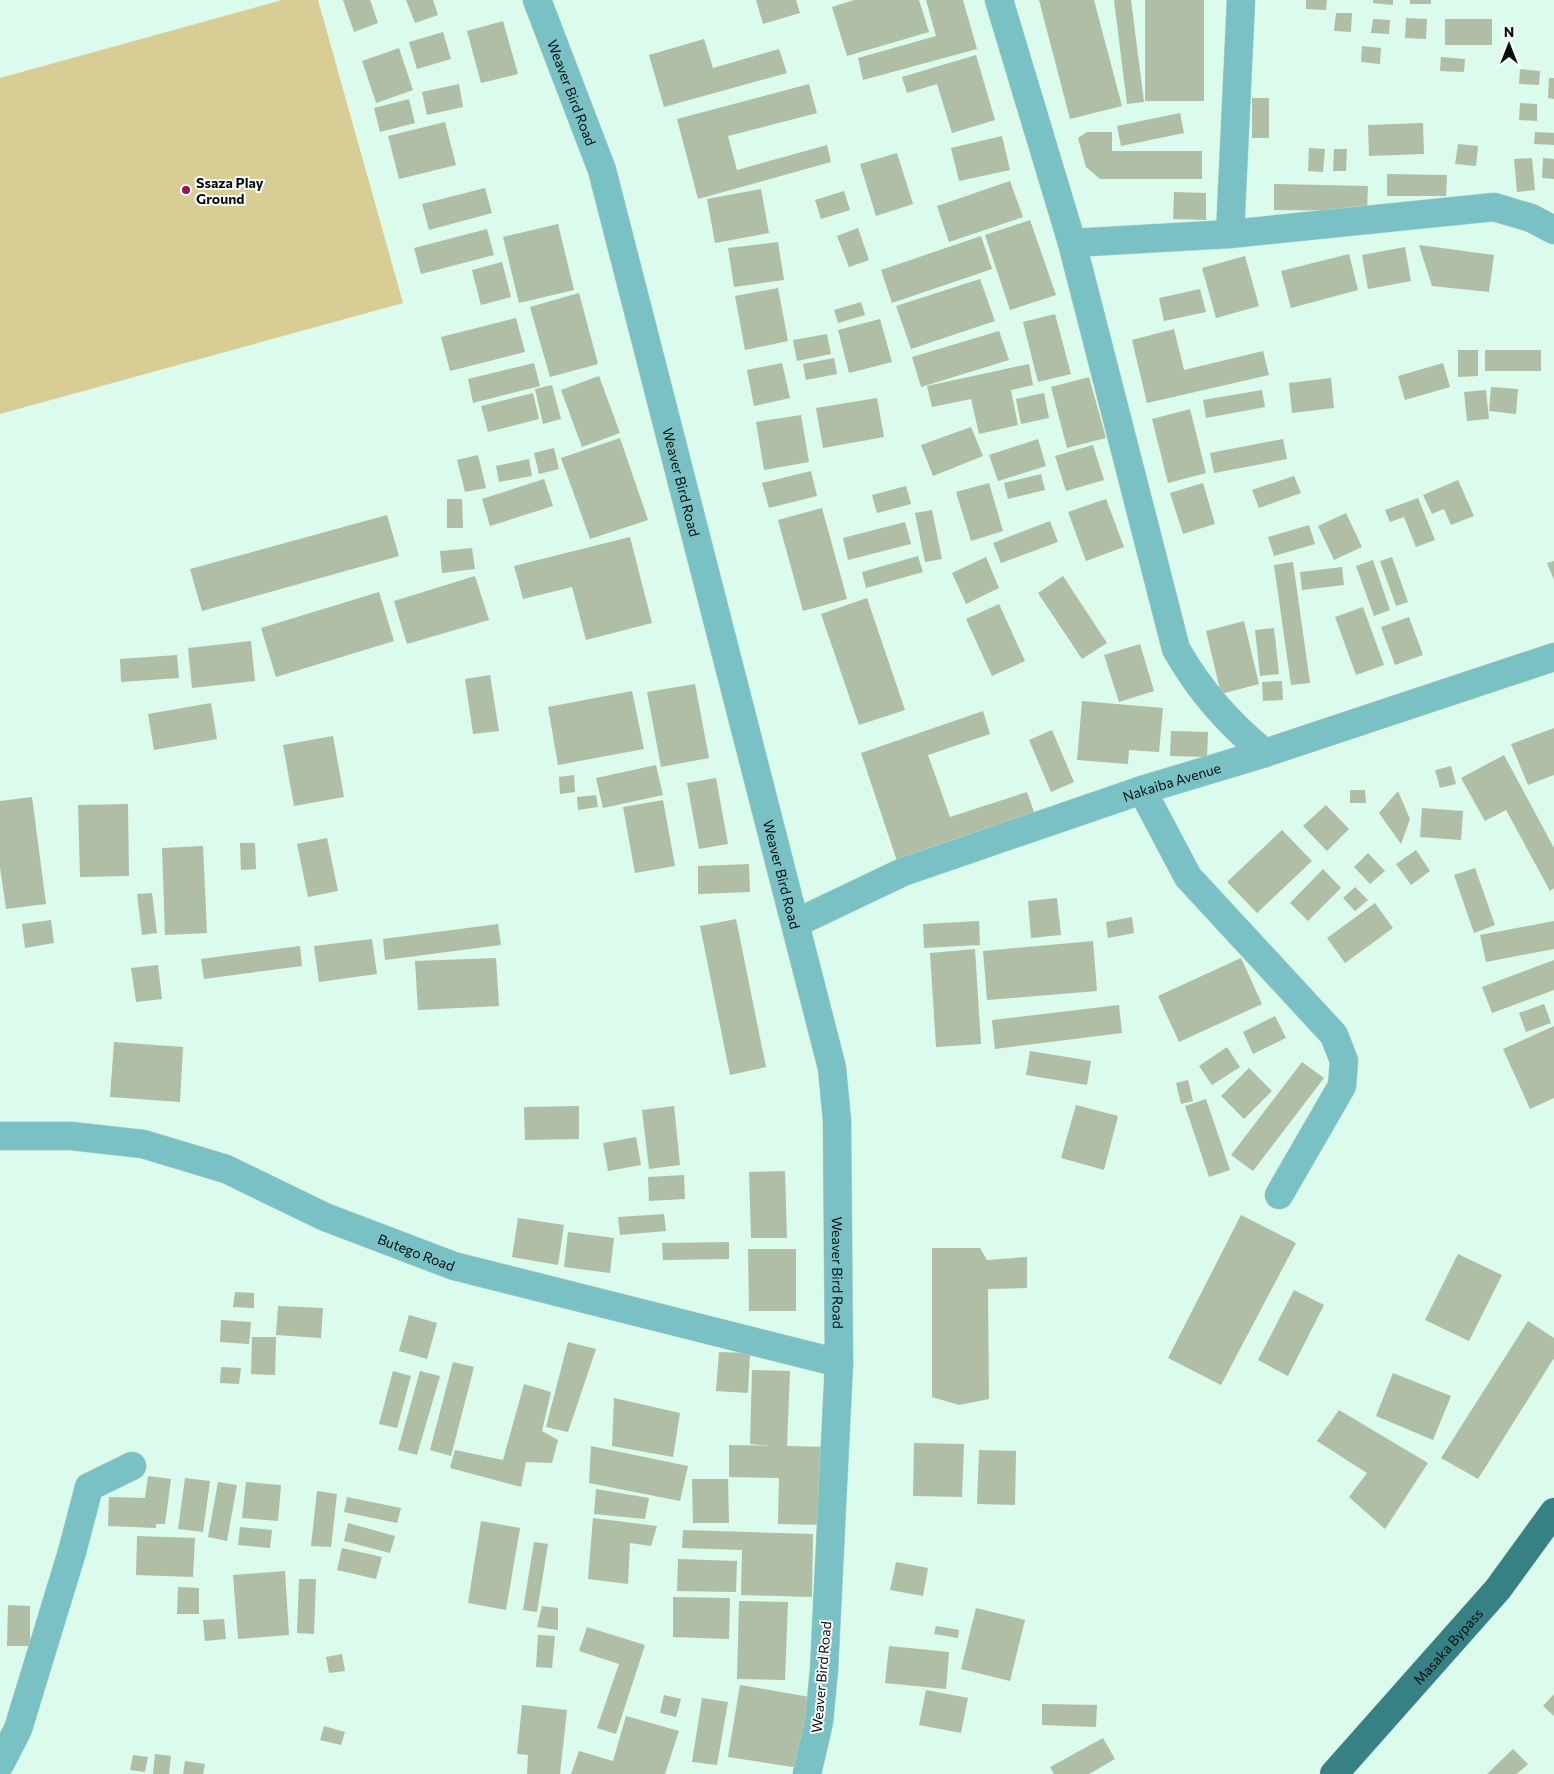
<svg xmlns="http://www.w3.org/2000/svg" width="1554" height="1774" viewBox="0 0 1554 1774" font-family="Commissioner,sans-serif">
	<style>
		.green { fill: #d9cd96 }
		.building { fill: #afbea4 }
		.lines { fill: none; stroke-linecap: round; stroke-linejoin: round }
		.minor-casing { stroke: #b9d5c8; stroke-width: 29 }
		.trunk-casing { stroke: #b9d5c8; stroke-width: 29 }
		.minor { stroke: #79c1c4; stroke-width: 28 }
		.trunk { stroke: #378084; stroke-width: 28 }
		.poi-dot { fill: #9a0b5b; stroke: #fff; stroke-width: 2 }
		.labels { text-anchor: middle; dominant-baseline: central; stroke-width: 4; stroke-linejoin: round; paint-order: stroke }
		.street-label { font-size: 14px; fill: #050f0b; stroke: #fff }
		.poi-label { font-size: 14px; font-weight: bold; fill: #050f0b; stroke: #fff; text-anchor: start }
	</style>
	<rect width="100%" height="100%" fill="#dbfbec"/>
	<polygon class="green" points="282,0 318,0 403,303 0,414 0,78"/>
	<g class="building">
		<polygon points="343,0 370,0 378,23 354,32"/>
		<polygon points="406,0 433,0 438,15 415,23"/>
		<polygon points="756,0 796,0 800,13 763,24"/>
		<polygon points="854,0 919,0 929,32 847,56 832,7"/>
		<polygon points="926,0 963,0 977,49 863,80 858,58 936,36"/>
		<polygon points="1039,0 1094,0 1122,106 1070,119"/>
		<polygon points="1114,0 1131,0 1144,102 1127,104"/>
		<rect x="1145" y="0" width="59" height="101"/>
		<polygon points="1306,0 1327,0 1326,10 1306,9"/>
		<polygon points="1373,0 1393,0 1393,5 1373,3"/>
		<rect x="1410" y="0" width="21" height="4"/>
		<polygon points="1336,13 1352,13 1351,32 1334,31"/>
		<polygon points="1406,18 1427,19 1426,39 1405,38"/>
		<polygon points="1373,19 1390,20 1389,34 1371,33"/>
		<rect x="1445" y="19" width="47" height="26"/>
		<polygon points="503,21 518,74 481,83 467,31"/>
		<polygon points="443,32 451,59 417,69 409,42"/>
		<polygon points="704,39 713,68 779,49 787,73 664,107 649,55"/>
		<polygon points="1362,46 1381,48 1380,64 1361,62"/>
		<polygon points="399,48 413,90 376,103 362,61"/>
		<polygon points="976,55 995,120 952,133 937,84 907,93 902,77"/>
		<polygon points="1441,57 1465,59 1464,72 1440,71"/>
		<polygon points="1520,69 1540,71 1539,85 1519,84"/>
		<polygon points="1549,78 1554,78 1554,99 1548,98"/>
		<polygon points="459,84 463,107 427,115 422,92"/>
		<polygon points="809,84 817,113 728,136 737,170 827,145 831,162 698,199 677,119"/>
		<rect x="1252" y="98" width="17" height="40"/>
		<polygon points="409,99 415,123 380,132 374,108"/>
		<polygon points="1520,103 1537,104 1537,121 1519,120"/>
		<polygon points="1180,113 1184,133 1121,146 1117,126"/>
		<polygon points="445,122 456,165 399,179 388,136"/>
		<polygon points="1423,123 1424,154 1369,156 1368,125"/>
		<polygon points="1087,132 1112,132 1112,151 1202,151 1202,179 1100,179 1086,167 1078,138"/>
		<polygon points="1535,132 1554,133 1554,145 1534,144"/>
		<polygon points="1002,136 1010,170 959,181 951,148"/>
		<polygon points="1458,144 1478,146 1476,166 1455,164"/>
		<polygon points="1309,148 1325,149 1323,172 1308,171"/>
		<polygon points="1334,149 1347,149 1346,171 1333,171"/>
		<polygon points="897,153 913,204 876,216 860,164"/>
		<polygon points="1532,158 1535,190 1517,192 1514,159"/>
		<polygon points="1543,158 1554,159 1554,179 1542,178"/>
		<polygon points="1387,174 1447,175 1446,196 1387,196"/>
		<polygon points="1010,181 1023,217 949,242 937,206"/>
		<polygon points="1274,184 1368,186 1367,211 1274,210"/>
		<polygon points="485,188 492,213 429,230 422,204"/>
		<polygon points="761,189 769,233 715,243 707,199"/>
		<polygon points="844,191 850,210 821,219 815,200"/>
		<polygon points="1174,192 1206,193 1206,220 1173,219"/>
		<polygon points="1030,220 1056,295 1010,310 985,235"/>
		<polygon points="558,224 574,290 519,303 503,237"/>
		<polygon points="858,228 869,260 849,267 837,236"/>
		<polygon points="487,229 494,255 421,274 414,248"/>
		<polygon points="981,236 992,269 892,303 881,270"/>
		<polygon points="778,242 784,280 734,287 728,248"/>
		<polygon points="1419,245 1494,255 1489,292 1432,286"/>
		<polygon points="1405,247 1411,281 1368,289 1362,255"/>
		<polygon points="1349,254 1358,290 1291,308 1281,271"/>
		<polygon points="1245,256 1259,306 1216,318 1202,268"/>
		<polygon points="502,262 511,297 481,305 472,270"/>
		<polygon points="980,279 995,321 911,349 896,306"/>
		<polygon points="778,288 788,341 745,350 735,296"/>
		<polygon points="1200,289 1206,312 1164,321 1159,298"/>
		<polygon points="579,293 598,364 550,377 530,307"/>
		<polygon points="861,302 865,315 838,323 834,310"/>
		<polygon points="1055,314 1071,374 1038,382 1023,322"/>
		<polygon points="516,318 525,352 450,371 441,337"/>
		<polygon points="880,319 892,362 849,373 838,330"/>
		<polygon points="1174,329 1184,370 1263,351 1269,375 1147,403 1132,340"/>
		<polygon points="999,331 1009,360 921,387 912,357"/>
		<polygon points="827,334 831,354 797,361 793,340"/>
		<polygon points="1458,350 1478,350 1478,376 1458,377"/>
		<rect x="1485" y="350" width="56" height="21"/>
		<polygon points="834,358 837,374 806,380 803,364"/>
		<polygon points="534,363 540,386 473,403 468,379"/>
		<polygon points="782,363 790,398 754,406 747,370"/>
		<polygon points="1443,363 1450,387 1405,400 1398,376"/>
		<polygon points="1029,364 1033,385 1011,390 1018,425 979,434 971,399 932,407 927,386"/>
		<polygon points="599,376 620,433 582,447 561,390"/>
		<polygon points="1089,377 1106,438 1067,448 1051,387"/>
		<polygon points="1331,378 1334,408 1292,413 1289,383"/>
		<polygon points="552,385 561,419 543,424 535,389"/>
		<polygon points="1491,387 1518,389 1516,414 1489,411"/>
		<polygon points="1262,390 1265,407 1206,418 1203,400"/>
		<polygon points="1486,390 1489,419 1467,421 1464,392"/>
		<polygon points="533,393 539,419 488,432 481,406"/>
		<polygon points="1044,393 1049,418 1021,424 1016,399"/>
		<polygon points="877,398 884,437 823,448 816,408"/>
		<polygon points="1190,409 1206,473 1168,483 1152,419"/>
		<polygon points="801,415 809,462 764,470 756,422"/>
		<polygon points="971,427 983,456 933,476 921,445"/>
		<polygon points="620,438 648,520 590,539 561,458"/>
		<polygon points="1038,439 1046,466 998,481 989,455"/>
		<polygon points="1283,439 1287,459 1214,473 1210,453"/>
		<polygon points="1093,445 1104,480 1066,491 1055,456"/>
		<polygon points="554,448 559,469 539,474 534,453"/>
		<polygon points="478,455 486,488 465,492 457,460"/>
		<polygon points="529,459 532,476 499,482 496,466"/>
		<polygon points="811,471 817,496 769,508 762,483"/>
		<polygon points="1041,474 1045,490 1008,499 1004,483"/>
		<polygon points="1294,476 1301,493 1259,508 1252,490"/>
		<polygon points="544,479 553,506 490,526 482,499"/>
		<polygon points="1458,480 1474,516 1451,525 1444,509 1432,514 1423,495"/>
		<polygon points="989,483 1003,531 971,541 956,492"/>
		<polygon points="1203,483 1215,524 1183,534 1170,493"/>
		<polygon points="906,486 911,504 877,513 872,495"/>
		<polygon points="1418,498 1435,540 1416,547 1404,517 1390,522 1385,510"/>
		<polygon points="447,499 462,499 463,528 447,528"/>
		<polygon points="1106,499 1124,547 1086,561 1068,512"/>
		<polygon points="822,508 847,599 803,611 778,520"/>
		<polygon points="932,510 942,559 925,562 915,513"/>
		<polygon points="1346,513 1362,547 1334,560 1318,526"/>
		<polygon points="387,515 399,556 202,611 190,569"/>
		<polygon points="1050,521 1058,542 1001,563 993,543"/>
		<polygon points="905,522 911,544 848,560 843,538"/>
		<polygon points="1309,525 1315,544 1274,556 1268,537"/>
		<polygon points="630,537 652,623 586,640 572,587 523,599 514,566"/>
		<polygon points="472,548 475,569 442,573 440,551"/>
		<polygon points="918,556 923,572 866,588 862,572"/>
		<polygon points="986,557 999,588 966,604 952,573"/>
		<polygon points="1392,557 1408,602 1396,606 1380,561"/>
		<polygon points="1373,560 1390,610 1374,616 1356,566"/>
		<polygon points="1554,561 1554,580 1547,563"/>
		<polygon points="1293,562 1310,683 1291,685 1274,565"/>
		<polygon points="1342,567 1344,585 1302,590 1300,572"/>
		<polygon points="475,576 489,620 407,644 394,601"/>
		<polygon points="1063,576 1107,643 1082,659 1038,593"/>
		<polygon points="379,592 394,641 276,677 261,628"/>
		<polygon points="867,598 905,710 859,725 821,614"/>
		<polygon points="999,604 1025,661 992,676 966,619"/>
		<polygon points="1363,607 1384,665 1356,675 1335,617"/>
		<polygon points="1409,617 1423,655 1395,665 1381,627"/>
		<polygon points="1244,621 1259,684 1221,694 1206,631"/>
		<polygon points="1274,628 1279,674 1260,676 1255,630"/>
		<polygon points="251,641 255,681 192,688 188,648"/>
		<polygon points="1140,644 1154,691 1119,702 1104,655"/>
		<polygon points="177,655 179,678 121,682 120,659"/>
		<polygon points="490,675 499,731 473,734 465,679"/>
		<polygon points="1282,681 1283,700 1263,701 1262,682"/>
		<polygon points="695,684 709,758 661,767 647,692"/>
		<polygon points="632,691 644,749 558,765 548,707"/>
		<polygon points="1082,701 1163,708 1159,752 1129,750 1128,764 1077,760"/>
		<polygon points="211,703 217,739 154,750 148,714"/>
		<polygon points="983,711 990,734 928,755 950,817 1027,792 1035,815 897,861 861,753"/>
		<polygon points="1554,728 1554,775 1528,785 1511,744"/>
		<polygon points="1052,730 1074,782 1051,792 1029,740"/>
		<polygon points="1171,731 1208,732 1207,757 1170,756"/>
		<polygon points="333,736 344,797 294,806 283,745"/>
		<polygon points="1504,755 1554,848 1554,888 1550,891 1506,810 1485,821 1461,778"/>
		<polygon points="656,765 663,795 603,808 596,778"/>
		<polygon points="1451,766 1456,784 1440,788 1435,770"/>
		<polygon points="574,775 575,792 560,794 559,777"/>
		<polygon points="716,778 728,844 699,849 687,783"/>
		<polygon points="1350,790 1365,790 1366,803 1350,803"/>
		<polygon points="1398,791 1410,819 1401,844 1379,813"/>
		<polygon points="596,795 598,807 578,810 577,797"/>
		<polygon points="32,797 46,904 6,909 0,867 0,801"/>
		<polygon points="663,800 675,866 635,873 623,807"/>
		<polygon points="128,804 129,876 80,877 78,805"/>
		<polygon points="1326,805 1349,829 1327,851 1303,826"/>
		<polygon points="1422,808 1463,811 1461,840 1420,837"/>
		<polygon points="1282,830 1312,861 1257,913 1227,882"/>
		<polygon points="327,838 338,891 308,897 297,844"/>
		<polygon points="240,843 255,843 256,869 241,870"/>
		<polygon points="203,846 207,933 165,935 162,848"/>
		<polygon points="1416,850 1430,871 1411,885 1396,864"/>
		<polygon points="1368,853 1385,871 1370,884 1354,867"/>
		<polygon points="749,864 750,892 698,894 698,866"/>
		<polygon points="1475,868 1495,925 1474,933 1454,875"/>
		<polygon points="1323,869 1341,888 1308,921 1290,903"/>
		<polygon points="1355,887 1368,900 1355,911 1343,898"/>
		<polygon points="152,893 157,933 142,935 137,894"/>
		<polygon points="1057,898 1061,935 1031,938 1028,901"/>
		<polygon points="1375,903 1393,928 1345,963 1327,938"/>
		<polygon points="1132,917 1134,933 1108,938 1106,922"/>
		<polygon points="736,919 766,1067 730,1075 700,926"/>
		<polygon points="51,920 54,943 25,948 22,924"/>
		<polygon points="979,921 980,945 924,948 923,924"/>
		<polygon points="1554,921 1554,949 1486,962 1480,935"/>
		<polygon points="498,924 501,945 385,960 383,939"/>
		<polygon points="372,939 377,974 319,982 314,946"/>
		<polygon points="1093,941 1097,991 987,1000 983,951"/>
		<polygon points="300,946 302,966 204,979 201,959"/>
		<polygon points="975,949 981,1044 936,1047 930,953"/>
		<polygon points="496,958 499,1006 418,1010 415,961"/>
		<polygon points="1241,958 1262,1004 1179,1042 1158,996"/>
		<polygon points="1554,960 1554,990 1492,1013 1482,987"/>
		<polygon points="158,965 162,999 136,1002 131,968"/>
		<polygon points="1544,1004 1551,1023 1526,1032 1519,1013"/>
		<polygon points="1119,1005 1122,1033 995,1049 992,1020"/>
		<polygon points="1275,1016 1286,1038 1253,1054 1243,1032"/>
		<polygon points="1554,1026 1554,1098 1530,1109 1503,1049"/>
		<polygon points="114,1042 183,1047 180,1102 110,1097"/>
		<polygon points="1227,1047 1240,1067 1212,1085 1199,1066"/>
		<polygon points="1030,1051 1091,1061 1087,1085 1026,1075"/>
		<polygon points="1302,1062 1324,1078 1253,1171 1231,1155"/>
		<polygon points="1249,1068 1272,1091 1244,1119 1221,1096"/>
		<polygon points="1188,1080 1193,1101 1181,1104 1176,1083"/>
		<polygon points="1206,1099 1230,1170 1209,1177 1185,1106"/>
		<polygon points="1076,1105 1118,1116 1104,1170 1061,1158"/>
		<polygon points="579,1106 579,1139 525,1140 524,1107"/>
		<polygon points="674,1106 680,1165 649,1169 642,1110"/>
		<polygon points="636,1137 641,1165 608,1171 603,1143"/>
		<polygon points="785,1171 787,1238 751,1238 749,1172"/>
		<polygon points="684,1175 685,1199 649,1201 648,1177"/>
		<polygon points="664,1214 666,1231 620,1235 618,1217"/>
		<polygon points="1241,1215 1296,1243 1221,1385 1168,1358"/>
		<polygon points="518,1218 564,1225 558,1265 512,1257"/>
		<polygon points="568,1232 614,1238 610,1273 564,1267"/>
		<polygon points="729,1242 729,1259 663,1260 662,1243"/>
		<polygon points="932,1248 980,1248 987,1260 1027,1257 1027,1288 988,1289 989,1399 959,1405 932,1397"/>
		<polygon points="748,1249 796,1249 796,1311 749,1311"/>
		<polygon points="1458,1254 1502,1275 1469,1341 1425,1320"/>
		<polygon points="1294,1290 1324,1305 1288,1376 1258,1360"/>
		<polygon points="235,1292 254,1293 254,1308 233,1307"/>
		<polygon points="278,1306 323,1308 321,1338 276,1335"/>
		<polygon points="409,1315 437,1323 427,1359 399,1351"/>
		<polygon points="221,1320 251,1322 249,1344 220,1342"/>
		<polygon points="1528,1321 1554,1338 1554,1358 1478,1479 1441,1458"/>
		<polygon points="252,1337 276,1337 275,1375 251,1374"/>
		<polygon points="568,1342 596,1349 568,1432 546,1427"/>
		<polygon points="719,1352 750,1353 748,1393 716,1391"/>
		<polygon points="453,1362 474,1367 451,1456 430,1450"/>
		<polygon points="221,1367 241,1368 239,1384 220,1383"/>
		<polygon points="752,1370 790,1371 787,1446 829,1447 828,1525 778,1524 779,1478 729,1477 729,1445 770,1446 750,1444"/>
		<polygon points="393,1371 411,1376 397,1428 379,1424"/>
		<polygon points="420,1371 440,1376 417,1455 398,1450"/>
		<polygon points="1393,1373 1451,1396 1433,1440 1376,1416"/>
		<polygon points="524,1384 551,1392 542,1431 558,1440 552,1463 526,1462 521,1487 450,1468 455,1450 503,1460"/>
		<polygon points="614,1398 680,1413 673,1457 612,1446"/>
		<polygon points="1339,1410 1428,1463 1385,1529 1349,1497 1367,1473 1317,1441"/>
		<polygon points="914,1443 964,1444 962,1497 913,1496"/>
		<polygon points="591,1446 688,1466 680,1501 589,1483"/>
		<polygon points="979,1450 1016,1451 1015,1505 977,1504"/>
		<polygon points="148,1476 171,1479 165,1524 156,1524 156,1528 108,1526 109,1497 145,1498"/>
		<polygon points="185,1478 210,1481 203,1532 178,1529"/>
		<polygon points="692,1479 728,1479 729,1523 693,1523"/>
		<polygon points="218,1482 237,1485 227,1541 208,1537"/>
		<polygon points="246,1482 281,1485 278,1521 242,1518"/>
		<polygon points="596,1489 649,1498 645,1519 594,1514"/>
		<polygon points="317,1491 337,1494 331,1547 311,1546"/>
		<polygon points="347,1497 401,1508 397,1523 344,1512"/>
		<polygon points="593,1518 657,1526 651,1546 630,1543 628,1584 588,1579"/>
		<polygon points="481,1521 520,1528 506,1610 468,1603"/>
		<polygon points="348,1523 395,1536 390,1553 344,1541"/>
		<polygon points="240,1527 272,1530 270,1548 238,1545"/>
		<polygon points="683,1530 813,1534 812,1597 741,1595 742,1550 682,1548"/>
		<polygon points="137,1536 195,1538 193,1577 136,1575"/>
		<polygon points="534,1542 548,1544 537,1612 523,1610"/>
		<polygon points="342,1548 382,1557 376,1579 337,1570"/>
		<polygon points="678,1559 737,1561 736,1592 677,1591"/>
		<polygon points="896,1562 928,1568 923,1596 890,1590"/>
		<polygon points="285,1571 289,1635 238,1639 233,1575"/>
		<polygon points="299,1579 316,1579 314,1634 297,1633"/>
		<polygon points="178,1587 199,1588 199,1614 177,1614"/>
		<polygon points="673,1597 730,1598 729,1639 673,1637"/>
		<polygon points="739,1601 788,1602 785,1680 737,1679"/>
		<polygon points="8,1605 30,1606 30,1646 7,1646"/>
		<polygon points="542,1606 558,1608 558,1630 537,1627"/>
		<polygon points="976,1608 1025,1620 1010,1681 961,1669"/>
		<polygon points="224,1619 226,1639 205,1641 203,1620"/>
		<polygon points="936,1626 959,1630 958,1638 934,1634"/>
		<polygon points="587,1627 645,1645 616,1734 597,1728 619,1664 579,1651"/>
		<polygon points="538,1635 555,1636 552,1668 536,1667"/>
		<polygon points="889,1646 949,1652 946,1689 885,1683"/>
		<polygon points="342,1654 345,1671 329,1673 326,1657"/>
		<polygon points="740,1685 810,1697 799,1768 728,1757"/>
		<polygon points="926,1690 968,1698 961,1733 919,1725"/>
		<polygon points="1554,1694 1554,1716 1543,1706"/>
		<polygon points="664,1695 681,1699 676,1717 660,1713"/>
		<polygon points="702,1698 728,1702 717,1765 692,1762"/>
		<polygon points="1042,1704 1097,1705 1096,1727 1042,1725"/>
		<polygon points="522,1705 567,1710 560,1774 527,1774 528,1755 517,1754"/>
		<polygon points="626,1716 679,1731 665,1774 571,1774 579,1751 613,1761"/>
		<polygon points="324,1726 345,1732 341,1745 320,1740"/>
		<polygon points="1103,1738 1115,1759 1089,1774 1054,1774 1050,1767"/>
		<polygon points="1513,1749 1528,1764 1517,1774 1487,1774"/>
		<polygon points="155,1754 171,1756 169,1774 153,1774"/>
		<polygon points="133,1755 148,1757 145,1772 130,1770"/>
		<polygon points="185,1761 205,1764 203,1774 183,1774"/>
	</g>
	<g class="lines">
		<g class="minor-casing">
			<g id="minor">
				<path id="s1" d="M537,0L602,170L832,1068L837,1120L839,1363L824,1670L819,1722L807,1774"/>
				<path d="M999,0L1072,243L1176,649C1198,688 1230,725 1265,753"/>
				<polyline points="1230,234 1241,0"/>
				<polyline points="1072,243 1230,234 1494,207 1531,218 1554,230"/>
				<polyline points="1142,790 1188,877 1334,1035 1344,1061 1342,1086 1279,1195"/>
				<path id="s2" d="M796,923L903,872L1142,790L1265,753L1554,657"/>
				<path id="s3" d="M0,1136H71L143,1144L226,1169L325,1217L454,1266L839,1363"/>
				<polyline points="0,1764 18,1729 72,1552 89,1487 132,1466"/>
			</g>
		</g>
		<g class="trunk-casing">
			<g id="trunk">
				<path id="s4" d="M1334,1774L1498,1589L1554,1512"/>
			</g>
		</g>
		<use href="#minor" class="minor"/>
		<use href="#trunk" class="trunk"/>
	</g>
	<circle class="poi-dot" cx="186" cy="190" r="5"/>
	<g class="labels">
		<g class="street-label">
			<text stroke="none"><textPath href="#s1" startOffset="99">Weaver Bird Road</textPath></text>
			<text stroke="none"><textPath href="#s1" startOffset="504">Weaver Bird Road</textPath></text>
			<text stroke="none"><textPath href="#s2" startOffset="402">Nakaiba Avenue</textPath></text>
			<text stroke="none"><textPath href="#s1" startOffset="909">Weaver Bird Road</textPath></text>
			<text stroke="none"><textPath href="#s3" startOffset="438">Butego Road</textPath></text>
			<text stroke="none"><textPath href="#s1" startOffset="1314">Weaver Bird Road</textPath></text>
			<text stroke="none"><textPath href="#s4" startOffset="171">Masaka Bypass</textPath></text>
			<text transform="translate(821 1677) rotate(-85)">Weaver Bird Road</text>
		</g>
		<g class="poi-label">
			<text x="196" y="182">Ssaza Play<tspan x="196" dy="16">Ground</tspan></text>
		</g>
	</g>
	<g transform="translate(1509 45)" stroke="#ffffff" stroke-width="4" paint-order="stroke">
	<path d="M0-4L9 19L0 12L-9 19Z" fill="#050f0b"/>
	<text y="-8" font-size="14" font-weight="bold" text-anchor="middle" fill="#050f0b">N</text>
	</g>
</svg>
